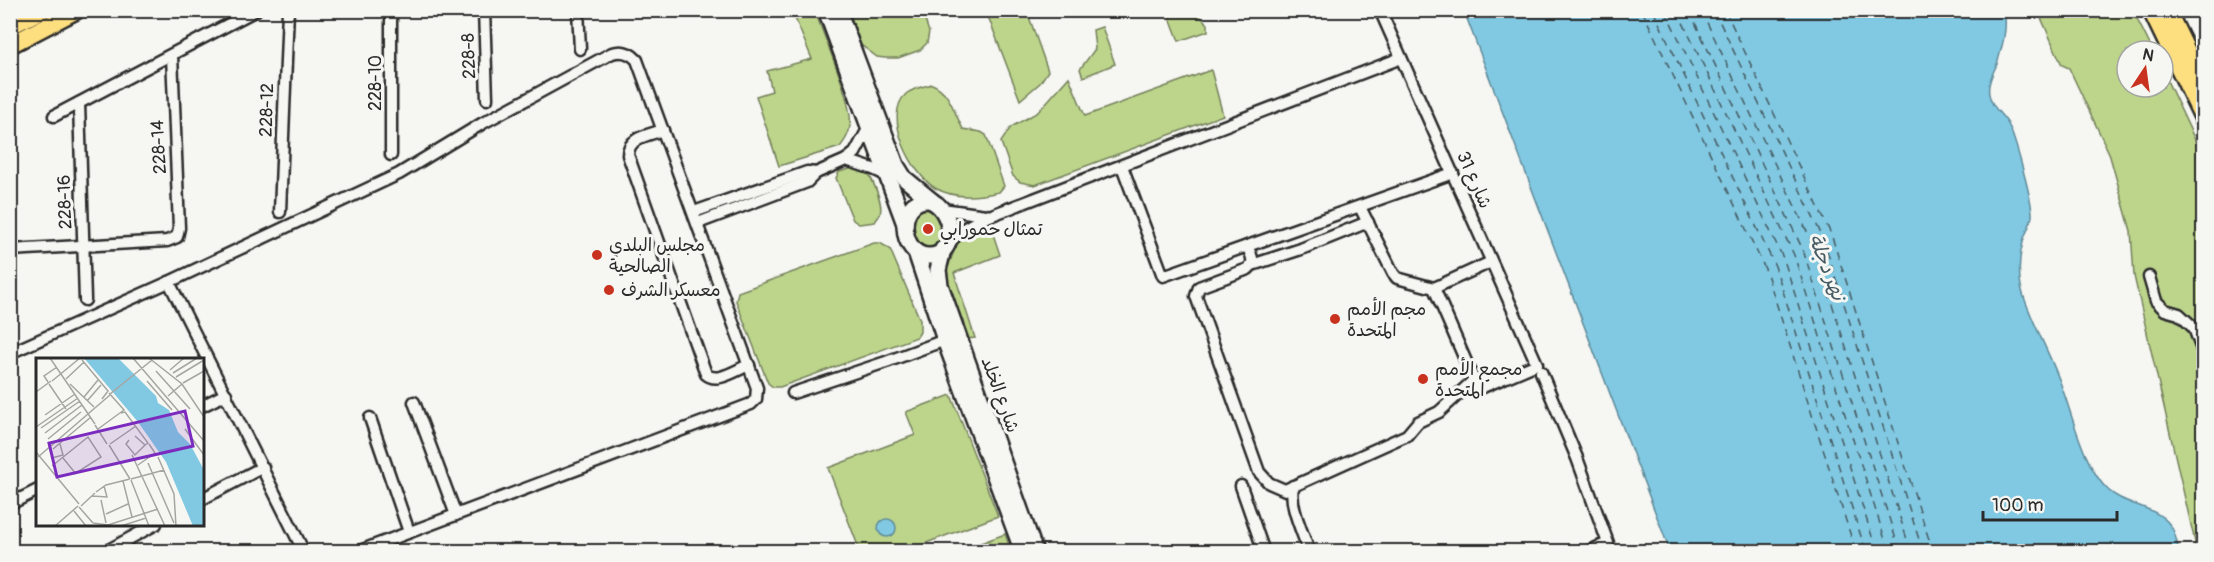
<svg xmlns="http://www.w3.org/2000/svg" width="2214" height="562" viewBox="0 0 2214 562" font-family="Pangolin,'Playpen Sans Arabic',sans-serif">
	<style>
		.green { fill: #bcd58b; stroke: #74805b; stroke-width: 1.5 }
		.water { fill: #81c9e2; stroke: #5f8a99; stroke-width: 1.5 }
		.lines { fill: none; stroke-linecap: round; stroke-linejoin: round }
		.ferry { stroke: #455a62; stroke-width: 1.5; stroke-dasharray: 8 6; stroke-linecap: butt }
		.minor-casing { stroke: #2b2b2b; stroke-width: 15 }
		.secondary-casing { stroke: #2b2b2b; stroke-width: 20 }
		.primary-casing { stroke: #2b2b2b; stroke-width: 21 }
		.minor { stroke: #f6f6f2; stroke-width: 10 }
		.secondary { stroke: #f6f6f2; stroke-width: 15 }
		.primary { stroke: #fedf80; stroke-width: 16 }
		.poi-dot { fill: #c8321e; stroke: #f6f6f2; stroke-width: 2 }
		.labels { text-anchor: middle; dominant-baseline: central; stroke-width: 6; stroke-linejoin: round; paint-order: stroke }
		.street-label { font-size: 18px; fill: #2b2b2b; stroke: #f6f6f2 }
		.poi-label { font-size: 18px; fill: #2b2b2b; stroke: #f6f6f2; text-anchor: start }
		.water-label { font-size: 20px; font-style: italic; fill: #455a62; stroke: #f6f6f2 }
		.inset-river { fill: none; stroke: #81c9e2; stroke-width: 3 }
		.inset-road { fill: none; stroke: #a5a5a2; stroke-width: 1.5 }
		.view { fill: #7b2cbf; fill-opacity: 0.15; stroke: #7b2cbf; stroke-width: 3 }
		.inset-edge { fill: none; stroke: #2b2b2b; stroke-width: 3 }
	</style>
	<rect width="100%" height="100%" fill="#f6f6f2"/>
	<filter id="ink" filterUnits="userSpaceOnUse"><feTurbulence type="fractalNoise" baseFrequency=".0167" numOctaves="2"/><feDisplacementMap in="SourceGraphic" scale="12" xChannelSelector="R" yChannelSelector="G"/><feConvolveMatrix kernelMatrix="1 2 1 2 8 2 1 2 1" color-interpolation-filters="sRGB"/></filter>
	<g filter="url(#ink)">
		<g class="green">
			<path d="M792,11H815C823,35 854,104 850,126C849,135 845,141 840,147L779,166L756,96L772,91L767,71L812,59Z"/>
			<polygon points="849,11 922,11 929,32 927,43 920,50 898,58 885,58 877,57 861,45"/>
			<polygon points="986,11 1027,11 1048,71 1040,83 1020,100"/>
			<polygon points="1173,11 1194,11 1208,24 1208,31 1179,41 1169,15 1174,13"/>
			<polygon points="2038,11 2133,11 2153,51 2127,51 2127,87 2163,87 2163,72 2203,157 2203,551 2197,551 2134,276 2131,231 2109,153 2069,68 2062,65"/>
			<polygon points="1102,27 1115,64 1083,77 1080,69 1095,49 1093,30"/>
			<polygon points="1211,70 1223,115 1035,185 1020,182 1013,176 1001,142 1011,127 1038,112 1069,77 1085,116"/>
			<path d="M932,84C950,91 954,113 963,129L981,132L986,135L1004,186L999,192C977,197 955,199 935,188C912,174 882,116 906,94C913,88 923,87 932,84Z"/>
			<path d="M853,168L868,172C873,182 884,203 880,214C879,217 876,220 875,222L859,224L853,220L836,178L839,172Z"/>
			<polygon points="931,206 946,231 942,244 928,252 911,237 914,211"/>
			<polygon points="989,222 1000,255 954,273 975,338 967,339 946,281 947,270 956,245 968,232"/>
			<polygon points="874,243 880,243 890,249 920,320 920,332 917,337 780,387 773,387 768,383 736,301 738,292"/>
			<polygon points="951,395 998,516 905,551 860,551 828,468 915,435 906,412"/>
			<polygon points="1005,534 1011,551 959,551"/>
		</g>
		<g class="water">
			<path d="M1464,11H2004C2008,28 2002,47 1997,64C1993,73 1987,84 1989,94C1991,107 2002,114 2008,124C2015,137 2033,203 2032,216C2031,223 2027,231 2024,238C2018,259 2017,279 2025,300C2034,325 2047,349 2057,374C2071,408 2082,465 2108,490C2126,507 2162,506 2173,530C2176,536 2177,544 2179,551H1670Z"/>
			<circle cx="887" cy="528" r="9"/>
		</g>
		<g class="lines">
			<g class="ferry">
				<polyline points="1642,10 1766,271 1856,552"/>
				<polyline points="1653,10 1775,266 1866,552"/>
				<polyline points="1665,10 1784,260 1877,552"/>
				<polyline points="1677,10 1794,255 1889,552"/>
				<polyline points="1689,10 1803,250 1900,552"/>
				<polyline points="1701,10 1813,244 1911,552"/>
				<polyline points="1714,10 1823,238 1923,552"/>
				<polyline points="1725,10 1831,234 1933,552"/>
			</g>
			<g class="minor-casing">
				<g id="minor">
					<polyline points="391,10 391,155"/>
					<polyline points="484,10 487,99"/>
					<polyline points="578,10 580,49"/>
					<polyline points="1380,10 1537,364 1478,389 1474,380"/>
					<polyline points="2200,10 2204,15"/>
					<polyline points="79,103 85,300"/>
					<polyline points="54,116 256,10"/>
					<path d="M663,130C649,135 628,137 628,155L706,374C717,384 736,370 749,365"/>
					<polyline points="846,160 873,169 886,175"/>
					<polyline points="1122,166 1163,276 1453,173"/>
					<polyline points="942,209 986,215"/>
					<polyline points="280,212 288,10"/>
					<polyline points="694,212 807,172 816,173"/>
					<polyline points="698,223 807,182 816,173 846,160 855,153 868,129"/>
					<polyline points="947,244 965,228 979,220 1401,58"/>
					<path d="M1247,246C1251,255 1256,262 1248,269L1199,287L1196,296L1259,472L1269,483L1285,490L1407,435L1418,422L1439,412L1474,380L1434,288L1397,278L1393,273L1360,207"/>
					<polyline points="10,250 167,241 177,237 179,228 172,55"/>
					<polyline points="1252,265 1301,249 1368,222"/>
					<polyline points="2149,277 2156,301 2165,310 2179,314 2194,328 2204,355"/>
					<polyline points="169,282 304,552"/>
					<polyline points="1434,288 1491,262"/>
					<path d="M10,353L169,282L399,174L483,123L612,53C622,50 630,52 637,60L757,388L756,399L751,404L357,552"/>
					<polyline points="1541,372 1577,458 1608,543 1587,552"/>
					<polyline points="793,393 886,362 945,340"/>
					<polyline points="414,402 456,515"/>
					<polyline points="202,406 226,394"/>
					<polyline points="370,418 409,532"/>
					<polyline points="1241,486 1264,552"/>
					<path d="M1293,486C1289,507 1303,532 1309,552"/>
					<polyline points="202,499 263,467"/>
					<polyline points="10,504 38,490"/>
					<polyline points="105,552 156,524"/>
				</g>
			</g>
			<g class="secondary-casing">
				<g id="secondary">
					<polyline points="826,10 905,224"/>
					<polyline points="838,10 896,165 904,178 932,201"/>
					<path d="M929,200C953,208 959,254 930,256C899,258 895,198 929,200Z"/>
					<polyline points="943,249 938,270 940,285 1035,552"/>
					<polyline points="916,252 945,340 1023,552"/>
				</g>
			</g>
			<g class="primary-casing">
				<g id="primary">
					<polyline points="2151,10 2204,120"/>
					<polyline points="2167,10 2204,86"/>
					<polyline points="10,26 42,10"/>
					<polyline points="10,45 77,10"/>
				</g>
			</g>
			<use href="#minor" class="minor"/>
			<use href="#secondary" class="secondary"/>
			<use href="#primary" class="primary"/>
		</g>
	</g>
	<g class="poi-dot">
		<circle cx="928" cy="229" r="6"/>
		<circle cx="597" cy="255" r="6"/>
		<circle cx="609" cy="290" r="6"/>
		<circle cx="1335" cy="319" r="6"/>
		<circle cx="1423" cy="379" r="6"/>
	</g>
	<g class="labels">
		<g class="street-label">
			<text transform="translate(469 56) rotate(-92)">228-8</text>
			<text transform="translate(375 83) rotate(-90)">228-10</text>
			<text transform="translate(267 110) rotate(-88)">228-12</text>
			<text transform="translate(159 147) rotate(-93)">228-14</text>
			<text transform="translate(1474 180) rotate(66)">شارع 31</text>
			<text transform="translate(65 202) rotate(-92)">228-16</text>
			<text transform="translate(1000 395) rotate(70)">شارع الخلد</text>
		</g>
		<g class="poi-label">
			<text x="940" y="229">تمثال حمورابي</text>
			<text x="609" y="245">مجلس البلدي<tspan x="609" dy="21">الصالحية</tspan></text>
			<text x="621" y="290">معسكر الشرف</text>
			<text x="1347" y="309">مجم الأمم<tspan x="1347" dy="21">المتحدة</tspan></text>
			<text x="1435" y="369">مجمع الأمم<tspan x="1435" dy="21">المتحدة</tspan></text>
		</g>
		<g class="water-label">
			<text transform="translate(1827 267) rotate(69)">نهر دجلة</text>
		</g>
	</g>
	<g transform="translate(36 358)">
		<rect width="168" height="168" fill="#f6f6f2"/>
		<path d="M48,0H82L120,38L122,45L133,52L142,74L154,86L168,112V168H157L130,104L102,64Z" fill="#81c9e2"/>
		<path class="inset-river" d="M61,0L84,25M63,0L85,24M65,0L87,24M67,0L88,23M91,26L128,73L168,146M88,28L126,75L168,153M90,28L127,74L168,150M87,29L125,76L168,156"/>
		<path class="inset-road" d="M14,0L59,66M97,0L168,83M113,0L146,26L168,59M46,2L72,33L66,41M134,12L148,0M120,13L154,51M137,15L161,0M140,19L168,2M30,21L48,4M16,23L44,0M111,23L136,52M12,24L8,18L21,9M147,25L168,13M13,26L30,51M34,26L58,49M0,34L15,23M74,36L116,2M132,38L146,26M48,39L62,22M51,43L65,27M85,55L89,54L112,85L109,87M9,57L39,36M59,67L71,86M0,69L42,40M5,70L44,43M62,71L88,52L73,35M149,71L168,97M9,75L46,47M12,81L45,54M93,82L90,86L99,97L109,87L99,78M74,86L100,68M73,87L94,121M17,91L55,59M0,94L43,146M96,97L129,168M2,99L74,37M122,99L138,136L140,168M16,100L27,97L24,86M27,100L40,116M112,105L138,165M102,107L119,95L113,86M16,108L52,79L65,99L40,115M95,121L128,112M95,122L113,168M87,123L96,159M60,134L70,127L94,121M56,138L71,139L68,128M65,142L70,165M45,148L59,135M43,149L57,165M38,153L50,168M70,156L92,146M57,165L72,167L122,151M19,168L42,148M85,168L110,160"/>
		<path class="view" d="M149,53L157,88L21,119L13,85Z"/>
		<rect width="168" height="168" class="inset-edge"/>
	</g>
	<rect width="2214" height="562" fill="none" stroke="#f6f6f2" stroke-width="36"/>
	<rect x="18" y="18" width="2178" height="526" fill="none" stroke="#2b2b2b" stroke-width="2" filter="url(#ink)"/>
	<g transform="translate(2145 69) rotate(13)"><circle r="28" fill="#f6f6f2" stroke="#a5a5a2" stroke-width="1.5"/>
	<path d="M0-4.5L10 22L0 15L-10 22Z" fill="#c8321e"/>
	<text y="-9" font-size="16" font-weight="bold" text-anchor="middle" fill="#2b2b2b">N</text>
	</g>
	<path d="M1983 511v9h134v-9" fill="none" stroke="#2b2b2b" stroke-width="3"/>
	<text x="1992" y="511" font-size="18" fill="#2b2b2b" stroke="#f6f6f2" stroke-width="4.5" paint-order="stroke">100 m</text>
</svg>
